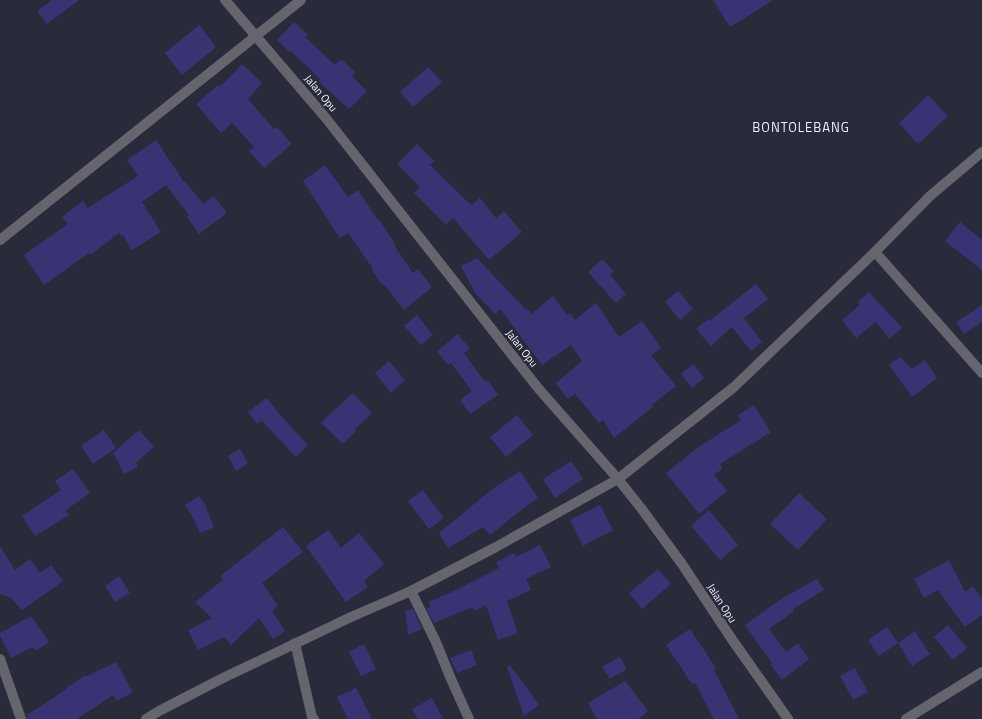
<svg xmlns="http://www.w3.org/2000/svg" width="982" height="719" viewBox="0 0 982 719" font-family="'Titillium Web',sans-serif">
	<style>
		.building { fill: #383473 }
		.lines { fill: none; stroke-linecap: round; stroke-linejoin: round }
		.street { stroke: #64656d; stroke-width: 10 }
		.labels { text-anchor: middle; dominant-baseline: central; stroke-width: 3; stroke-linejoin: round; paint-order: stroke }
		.street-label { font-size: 11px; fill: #f1f1fc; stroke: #292a3a }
		.quarter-label { font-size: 13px; letter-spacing: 1px; fill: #f1f1fc; stroke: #292a3a }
	</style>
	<rect width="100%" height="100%" fill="#292a3a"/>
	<g class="building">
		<polygon points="52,0 79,0 47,24 37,11"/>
		<polygon points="713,0 773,0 730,27"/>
		<polygon points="294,22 307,34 305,37 335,65 341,59 355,72 352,76 367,91 349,109 319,82 321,80 291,51 290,52 277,40"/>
		<polygon points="199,25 216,47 182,75 165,53"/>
		<polygon points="242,64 262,83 248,99 274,129 277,127 292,144 264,168 249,151 254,147 232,123 221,133 196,104 218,85 220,87"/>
		<polygon points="428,67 442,82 413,107 400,92"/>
		<polygon points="928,95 948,116 918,144 899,123"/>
		<polygon points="156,140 184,182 185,181 203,204 214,196 227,213 199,234 187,217 189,215 166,185 142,202 161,232 132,250 123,235 121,236 119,233 90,255 89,253 44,285 24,255 68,224 62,217 83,201 88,208 138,176 127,160"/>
		<polygon points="417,144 434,161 430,165 471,205 480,198 496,218 504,211 522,232 489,260 453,218 446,225 414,193 420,187 397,164"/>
		<polygon points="325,165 348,197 358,190 377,219 378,218 395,244 394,245 413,273 418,269 432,287 404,310 384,284 382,285 372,270 373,269 348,233 340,238 303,181"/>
		<polygon points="960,222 982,240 982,270 945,241"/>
		<polygon points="477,258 526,310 527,309 531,314 553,296 567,315 570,313 575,320 596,303 619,337 642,321 661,348 651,355 676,386 652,405 653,407 614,438 603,420 599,423 575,394 568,399 556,384 556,383 582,361 571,345 542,365 500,309 495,314 475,293 461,266"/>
		<polygon points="602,259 614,272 610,275 626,294 616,303 588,272"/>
		<polygon points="756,284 768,299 744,318 762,342 751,351 732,327 711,346 696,329 708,319 709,321"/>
		<polygon points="678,291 693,309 680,320 665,302"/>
		<polygon points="869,292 902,328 889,339 876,322 856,338 842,320 860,305 858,302"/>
		<polygon points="982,305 982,322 964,334 956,322"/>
		<polygon points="417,315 433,335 421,345 404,326"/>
		<polygon points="458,334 470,349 464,353 485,382 488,380 498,395 470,414 460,400 472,391 451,363 448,365 437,351"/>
		<polygon points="900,357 912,369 925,360 937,378 912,397 889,365"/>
		<polygon points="389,361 405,380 391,393 375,373"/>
		<polygon points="693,364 704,378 692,388 681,374"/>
		<polygon points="353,393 372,413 355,429 356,431 343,444 321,423 335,409 335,410"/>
		<polygon points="267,398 280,415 308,445 296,457 262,421 257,424 248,412"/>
		<polygon points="754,405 771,432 720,464 723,468 714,475 727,491 699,514 666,473 700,446 741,420 738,415"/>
		<polygon points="517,415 533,435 506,457 490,437"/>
		<polygon points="104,430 116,448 93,464 81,446"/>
		<polygon points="139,430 154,447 136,463 138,467 124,474 113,453"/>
		<polygon points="240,449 248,463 236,471 228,456"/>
		<polygon points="571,461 583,479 555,498 543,479"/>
		<polygon points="73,469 90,493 66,510 69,515 35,536 22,516 61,490 55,481"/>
		<polygon points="520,471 538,498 520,511 490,535 483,527 448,548 439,533 491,490"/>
		<polygon points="423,490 444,518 429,529 408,501"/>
		<polygon points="799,493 827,519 798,550 770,524"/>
		<polygon points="199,496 207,508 206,508 214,527 200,533 193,518 185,505"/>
		<polygon points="600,505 613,530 583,546 570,520"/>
		<polygon points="709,510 738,545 720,560 691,526"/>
		<polygon points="283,527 303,552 262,583 278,606 272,611 285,631 273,639 259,618 231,645 224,637 198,650 188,630 212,618 195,602 223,580 220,576"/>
		<polygon points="328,530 341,548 359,533 384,564 364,581 368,587 346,602 306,546"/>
		<polygon points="540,545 551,567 526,579 531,590 507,601 518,633 498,640 486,605 475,611 473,607 434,623 426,608 431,607 429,602 454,591 499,568 496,562 514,553 516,557"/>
		<polygon points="0,546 15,570 30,559 40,573 51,565 63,581 22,610 11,598 0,594"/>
		<polygon points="949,560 965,592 973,586 982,598 982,615 965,627 938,590 924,598 914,579"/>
		<polygon points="658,569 671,584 642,609 629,593"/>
		<polygon points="119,576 130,593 115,602 105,586"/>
		<polygon points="817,579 824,590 793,609 794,611 769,629 786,652 798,643 809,659 782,680 770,664 772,663 745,625 784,597"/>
		<polygon points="413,609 422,629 408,635 405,610"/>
		<polygon points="31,616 49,642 36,651 33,647 11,658 0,636 0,633"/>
		<polygon points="948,625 967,648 953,660 934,637"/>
		<polygon points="887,627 898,643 879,656 868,640"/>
		<polygon points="690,629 716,668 714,670 739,719 714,719 695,683 692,684 666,645"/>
		<polygon points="915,631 930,654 912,666 898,643"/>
		<polygon points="364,644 376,669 361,676 349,652"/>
		<polygon points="471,650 477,665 457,673 450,658"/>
		<polygon points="620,657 627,669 610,679 602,667"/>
		<polygon points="116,662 133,692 117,701 113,695 77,719 27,719 27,715 67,689 66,688 86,675 87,676"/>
		<polygon points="510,665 539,705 524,716 507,667"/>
		<polygon points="855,668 868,692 853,700 840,676"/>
		<polygon points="625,681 648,711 638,719 597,719 588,703"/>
		<polygon points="356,688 372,719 348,719 337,697"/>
		<polygon points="432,698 443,719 418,719 412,709"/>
	</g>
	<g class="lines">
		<g class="street">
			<polyline points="225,0 325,117 538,388 618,479 641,508 682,564 731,638 788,719"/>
			<polyline points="0,240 301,0"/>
			<polyline points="875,252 982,373"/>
			<polyline points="411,591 435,640 451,679 469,719"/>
			<polyline points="295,643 312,717 314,719"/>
			<polyline points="0,659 21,719"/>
			<polyline points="146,719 159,711 223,678 351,617 411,591 496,547 618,479 734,387 875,252 930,196 982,152"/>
			<polyline points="906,719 982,672"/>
		</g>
	</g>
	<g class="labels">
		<g class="street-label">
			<text transform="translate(321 93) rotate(50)">Jalan Opu</text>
			<text transform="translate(522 348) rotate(52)">Jalan Opu</text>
			<text transform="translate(722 603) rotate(57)">Jalan Opu</text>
		</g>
		<g class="quarter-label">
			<text x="801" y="127">BONTOLEBANG</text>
		</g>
	</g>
</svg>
